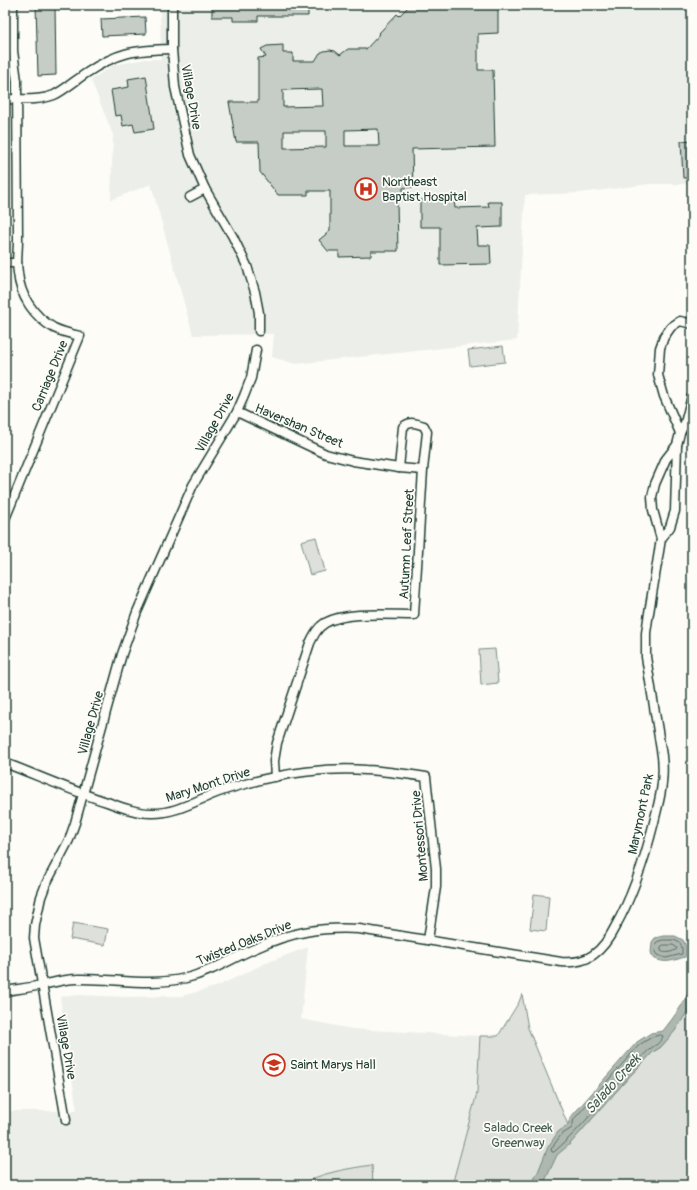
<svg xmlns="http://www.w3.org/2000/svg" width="697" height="1190" viewBox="0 0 697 1190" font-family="Pangolin,sans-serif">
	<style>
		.built { fill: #eceee9 }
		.green { fill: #dde0db; stroke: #7e8e88 }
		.water { fill: #aeb8b1; stroke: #75877f }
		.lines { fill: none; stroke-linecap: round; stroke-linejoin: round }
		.shore { stroke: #586e66; stroke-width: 1 }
		.building { fill: #c6cdc7; stroke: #1f3d34; fill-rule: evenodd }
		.minor-casing { stroke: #1f3d34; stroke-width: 11 }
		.minor { stroke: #fdfcf7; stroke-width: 8 }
		.labels { text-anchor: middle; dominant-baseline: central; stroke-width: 3.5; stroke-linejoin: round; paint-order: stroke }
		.street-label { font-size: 13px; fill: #1f3d34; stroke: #fdfcf7 }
		.poi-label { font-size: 13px; fill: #1f3d34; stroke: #fdfcf7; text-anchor: start }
		.park-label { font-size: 13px; fill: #455e55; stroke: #fdfcf7 }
		.water-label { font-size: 14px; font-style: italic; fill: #435c53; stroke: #fdfcf7 }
	</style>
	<rect width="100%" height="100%" fill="#fdfcf7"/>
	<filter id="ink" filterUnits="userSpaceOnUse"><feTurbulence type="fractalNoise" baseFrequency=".025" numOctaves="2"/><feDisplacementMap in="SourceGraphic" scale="8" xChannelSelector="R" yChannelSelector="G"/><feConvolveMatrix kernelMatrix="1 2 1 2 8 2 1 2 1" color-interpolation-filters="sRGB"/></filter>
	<g filter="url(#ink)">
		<g class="built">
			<polygon points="160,5 692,5 692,184 650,184 580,193 525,195 517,340 295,364 272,357 274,334 193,335 151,184 111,200 113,135 91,80 113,65 146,59 161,59"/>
			<polygon points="308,947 301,1019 352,1029 480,1036 477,1093 452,1185 5,1185 5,1111 77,1111 60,997 79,995 125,997 182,996 218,986 266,963"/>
		</g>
		<g class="green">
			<polygon points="503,346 505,362 470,366 468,350"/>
			<polygon points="316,537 325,571 310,575 301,541"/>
			<polygon points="495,649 498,683 481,685 479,650"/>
			<polygon points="534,894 549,896 546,931 530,929"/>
			<polygon points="73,923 108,929 105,945 70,939"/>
			<polygon points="522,994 528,1028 568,1125 576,1137 629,1077 653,1052 661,1047 691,1006 692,1001 692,1185 452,1185 477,1093 480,1036 498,1036 519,1002"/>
			<path d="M372,1165L373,1185H301C317,1173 352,1168 372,1165Z"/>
		</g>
		<g class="water">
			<path d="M663,936H675L683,940C686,946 688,951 685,957C671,961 666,964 653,958L651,953L652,942L655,938Z"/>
			<path d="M692,980L691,1006L675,1031L661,1047L653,1052L629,1077L570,1144L557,1155L543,1185H531L538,1172L548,1147L558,1132L568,1125L570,1118L637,1042L651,1033L663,1031C675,1015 688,1000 692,980Z"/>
		</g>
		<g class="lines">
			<g class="shore">
				<polygon points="663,940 674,940 680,943 682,948 682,954 666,958 657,955 655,952 656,943 657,942"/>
				<path d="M664,945H673L676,947L677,949C673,952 665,954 661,951V947Z"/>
				<path d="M661,1035L663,1036C661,1043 655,1045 650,1049C645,1053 640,1059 636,1064C608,1093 584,1126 554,1152H552L551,1149L561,1135L572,1128L574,1119L639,1045L652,1037Z"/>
			</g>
		</g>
		<g class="building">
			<polygon points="36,5 55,5 56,75 38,76"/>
			<polygon points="212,5 308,5 308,16 258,16 258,21 233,21 233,17 212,17"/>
			<path d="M410,5H498V33L478,34V70H493L495,147L412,149L413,187L403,188V200H397L398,251H371V256L339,257V251H328L319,240L330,231V191H308V195H278L260,172L259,142H236L229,102H258V58L266,57L261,49L267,46L283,45V53H293V61H315L320,53L324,51L330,50L335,51L340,55L348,49H366L380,34L379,33L397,14L399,16ZM322,89L323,106L283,107V90ZM378,129L379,146H345V130ZM284,131H326V147L284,148Z"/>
			<polygon points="145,17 146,34 102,36 101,19"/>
			<polygon points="146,76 154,129 135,132 133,124 123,126 121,115 115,116 111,90 129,87 128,79"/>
			<polygon points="692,140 692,178 683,178 681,141"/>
			<polygon points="454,199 455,208 489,207 488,202 502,202 502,227 477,228 478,245 490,245 491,264 440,265 440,227 420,227 420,200"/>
		</g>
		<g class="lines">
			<g class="minor-casing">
				<g id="minor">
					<polyline points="172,5 172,49 175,87 190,155 205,189 233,237 247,266 255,292 259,313 259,331"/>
					<path d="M5,99C21,99 39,101 54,95C63,91 76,80 85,74C117,52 134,50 172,49"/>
					<polyline points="190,197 205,189"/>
					<polyline points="5,263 17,263"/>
					<polyline points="237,412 326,454 353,461 399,468 423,470"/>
					<polyline points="680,433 664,396 658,375 660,348 664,337 671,327 680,321 692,324"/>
					<polyline points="677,445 680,433 685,423 692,396"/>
					<path d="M5,519L80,336C71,334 62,332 54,328C34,317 20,296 18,273C16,262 18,251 18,240L17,81L13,51V5"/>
					<path d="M5,763C39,776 72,791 107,802C121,807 136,813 151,813C172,814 192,803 211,795C223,790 237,786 249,783C284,773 330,767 366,770C386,771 406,774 426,777L436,869V887L428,940"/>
					<path d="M275,777L274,761L277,743L310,643C314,635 317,628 325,623C345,611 390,615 414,615L423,470L427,432L424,426C416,423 410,421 403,427L399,468"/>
					<path d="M5,991C17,989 29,988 41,985C53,983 64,979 77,979C115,978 147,987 186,978C212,972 232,958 256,948C291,932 320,927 359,929L561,962C573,963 583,962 593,955C603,948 610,937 615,927C634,894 645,858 654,822C657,809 661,796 662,783C663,774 663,765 662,756L646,657V633L648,619L661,539L653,510L652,497L655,484L666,459L677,445L675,511L670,527L661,539"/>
					<polyline points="66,1120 34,938 35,925 41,897 46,884 69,840 75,823 122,654 137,612 193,485 237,412 244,396 251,378 256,350"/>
				</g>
			</g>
			<use href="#minor" class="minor"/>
		</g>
	</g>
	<defs>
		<g id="hospital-ring" transform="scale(1.15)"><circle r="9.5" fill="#fdfcf7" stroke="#c8321e" stroke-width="1.5"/><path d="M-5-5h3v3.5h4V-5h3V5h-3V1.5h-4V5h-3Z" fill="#c8321e"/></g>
		<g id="school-ring" transform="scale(1.15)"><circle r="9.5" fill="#fdfcf7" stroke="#c8321e" stroke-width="1.5"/><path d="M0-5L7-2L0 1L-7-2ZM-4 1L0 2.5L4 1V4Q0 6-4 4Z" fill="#c8321e"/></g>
	</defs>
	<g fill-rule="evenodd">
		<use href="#hospital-ring" x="366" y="189"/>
		<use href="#school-ring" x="274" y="1065"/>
	</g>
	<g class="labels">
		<g class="street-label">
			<text transform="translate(191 97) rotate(80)">Village Drive</text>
			<text transform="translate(50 376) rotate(-68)">Carriage Drive</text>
			<text transform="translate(215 423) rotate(-61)">Village Drive</text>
			<text transform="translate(299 426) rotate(23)">Havershan Street</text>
			<text transform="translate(407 544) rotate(-87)">Autumn Leaf Street</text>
			<text transform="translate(91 723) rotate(-75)">Village Drive</text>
			<text transform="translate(208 785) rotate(-18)">Mary Mont Drive</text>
			<text transform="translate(641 814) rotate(-78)">Marymont Park</text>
			<text transform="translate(420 836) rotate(-95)">Montessori Drive</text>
			<text transform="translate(244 943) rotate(-22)">Twisted Oaks Drive</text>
			<text transform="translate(66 1047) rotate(80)">Village Drive</text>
		</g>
		<g class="poi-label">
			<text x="382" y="182">Northeast<tspan x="382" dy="15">Baptist Hospital</tspan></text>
			<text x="290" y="1065">Saint Marys Hall</text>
		</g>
		<g class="park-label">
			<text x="518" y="1128">Salado Creek<tspan x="518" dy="15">Greenway</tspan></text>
		</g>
		<g class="water-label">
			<text transform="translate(613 1084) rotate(-48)">Salado Creek</text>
		</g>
	</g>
	<rect width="697" height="1190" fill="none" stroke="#fdfcf7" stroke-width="20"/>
	<rect x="10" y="10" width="677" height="1170" fill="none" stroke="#1f3d34" stroke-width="1.5" filter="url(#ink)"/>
</svg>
